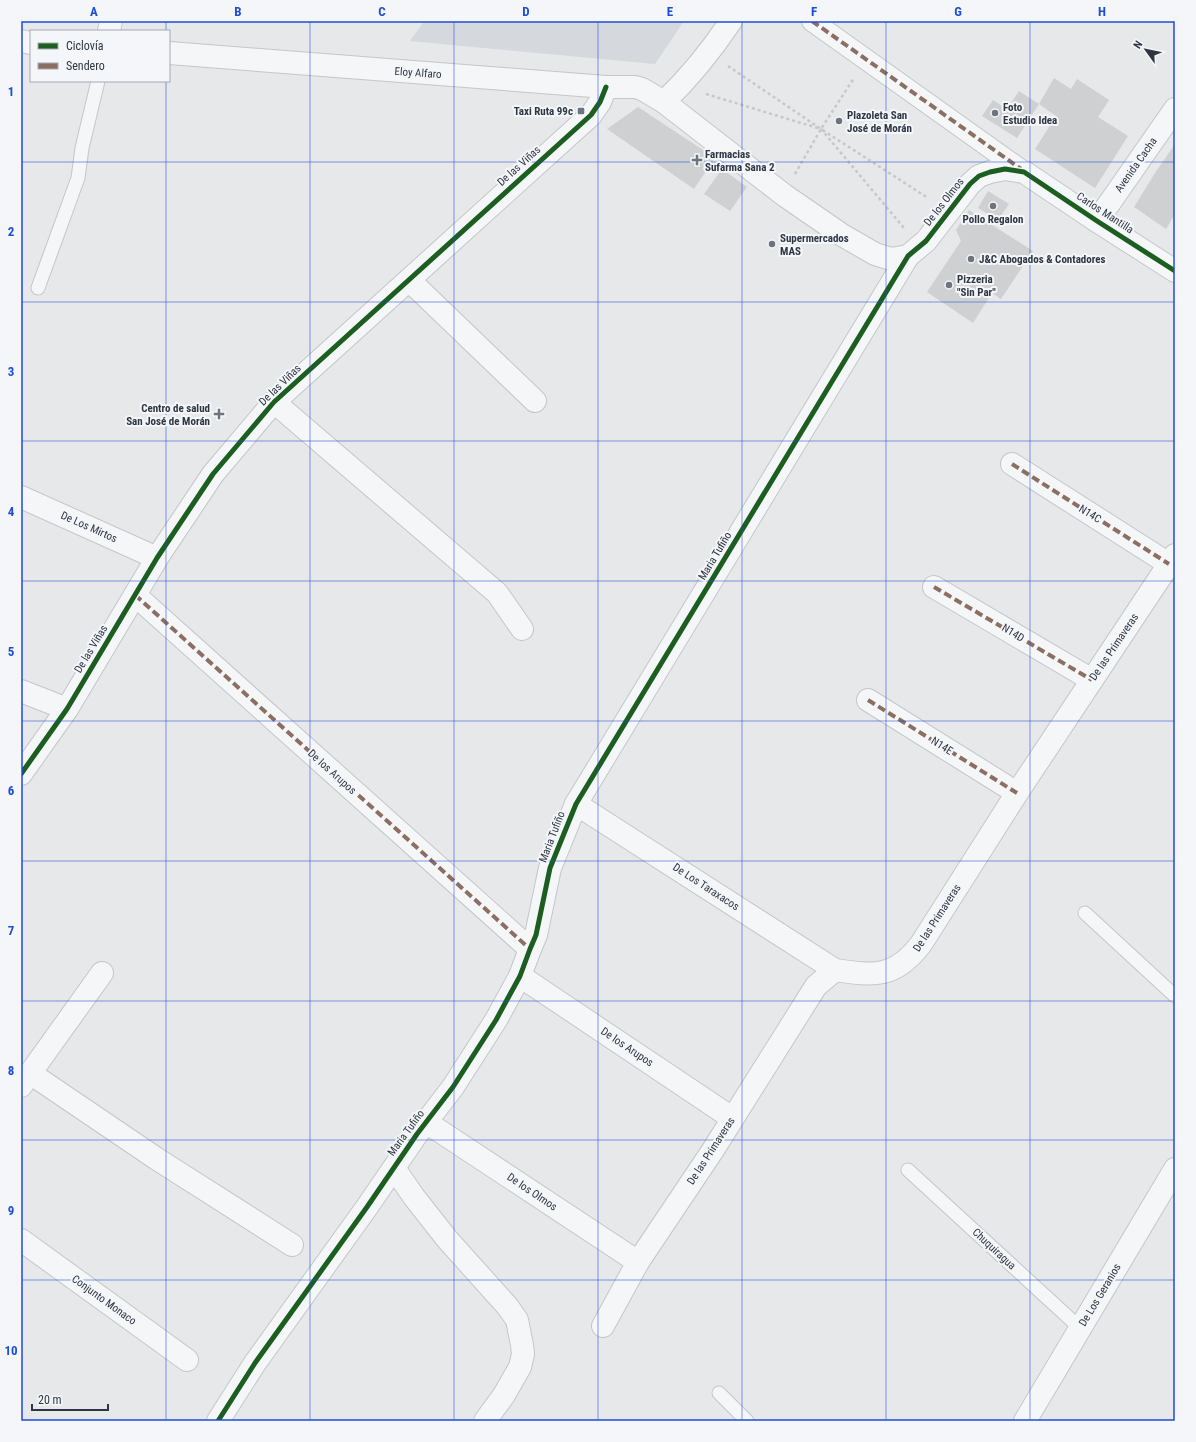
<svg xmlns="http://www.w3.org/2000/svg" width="1196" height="1442" viewBox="0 0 1196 1442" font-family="'Roboto Condensed',sans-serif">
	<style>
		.built { fill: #d5d8dd }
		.building { fill: #ced0d2 }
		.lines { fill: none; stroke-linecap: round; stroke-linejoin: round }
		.service-casing { stroke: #c4c6c8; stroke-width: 15 }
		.pedestrian-casing { stroke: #c4c6c8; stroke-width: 22 }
		.minor-casing { stroke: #c4c6c8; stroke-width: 24 }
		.tertiary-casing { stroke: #c4c6c8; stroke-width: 24 }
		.path { stroke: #c6c8ca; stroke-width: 2.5; stroke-dasharray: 3 3; stroke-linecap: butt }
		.service { stroke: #f5f6f7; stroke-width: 13 }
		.pedestrian { stroke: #f5f6f7; stroke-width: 20 }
		.minor { stroke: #f5f6f7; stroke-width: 22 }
		.tertiary { stroke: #f5f6f7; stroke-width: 22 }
		.quiet { stroke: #8d6e63; stroke-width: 4; stroke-dasharray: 8 4; stroke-linecap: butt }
		.cycleway-casing { stroke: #f4f6f9; stroke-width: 8 }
		.cycleway { stroke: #1b5e20; stroke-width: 5 }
		.grid { fill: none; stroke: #1d4ed8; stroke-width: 1; stroke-opacity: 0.55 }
		.poi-dot { fill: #6e747d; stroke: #f4f6f9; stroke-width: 1.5 }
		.labels { text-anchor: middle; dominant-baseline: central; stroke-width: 4; stroke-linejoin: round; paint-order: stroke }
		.street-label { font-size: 11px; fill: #2d3643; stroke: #f4f6f9 }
		.poi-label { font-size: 11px; font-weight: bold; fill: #2d3643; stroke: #f4f6f9; text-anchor: start }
		.neatline { fill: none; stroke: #1d4ed8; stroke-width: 1.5 }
		.grid-label { font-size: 13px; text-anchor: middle; font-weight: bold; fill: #1d4ed8 }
	</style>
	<rect width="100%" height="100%" fill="#e6e8ea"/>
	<polygon class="built" points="424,21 684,21 655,64 410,41"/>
	<g class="building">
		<polygon points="1054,78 1071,89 1077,79 1109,100 1098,117 1128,136 1095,188 1035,149 1056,116 1039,104"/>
		<polygon points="1019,91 1039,104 1017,138 982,116 993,100 1007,109"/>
		<polygon points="638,107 715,158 694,189 607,129"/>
		<polygon points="1175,144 1175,214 1166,229 1134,207 1155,173"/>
		<polygon points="722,169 747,187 730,211 704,194"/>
		<polygon points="988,191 1009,204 998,220 978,208"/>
		<polygon points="969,210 1033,251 1001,299 992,293 973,323 927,292 961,241 956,230"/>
	</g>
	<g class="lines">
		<g class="service-casing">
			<g id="service">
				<polyline points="38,288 78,178 82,148 98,81"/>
				<polyline points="1085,913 1175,996"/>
				<polyline points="908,1170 1080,1328"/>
				<polyline points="719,1393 747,1421"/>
			</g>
		</g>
		<g class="pedestrian-casing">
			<polyline id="pedestrian" points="812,21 1024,172"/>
		</g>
		<g class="minor-casing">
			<g id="minor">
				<polyline points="109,31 111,21"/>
				<polyline points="409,280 535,401"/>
				<polyline points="274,402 497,593 522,629"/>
				<polyline points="1012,464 1169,564"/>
				<polyline points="21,497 157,558"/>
				<polyline points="934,587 1092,680"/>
				<polyline points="135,595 530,949"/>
				<polyline points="21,691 67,709"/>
				<polyline points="868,700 1017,793"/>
				<path d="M576,804L835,970C875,976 895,978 921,944L1017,793L1175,555"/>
				<polyline points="520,976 732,1118"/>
				<polyline points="30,1073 157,1159 292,1245"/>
				<polyline points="21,1086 102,973"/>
				<polyline points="426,1122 638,1262"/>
				<polyline points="394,1168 414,1197 447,1239 508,1307 517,1320 522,1345 523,1354 520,1367 504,1395 485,1421"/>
				<polyline points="21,1240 187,1360"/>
				<polyline points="603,1326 638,1262 713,1150 816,986 835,970"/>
				<polyline points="218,1421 255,1363 367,1207 417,1134 453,1087 496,1020 520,976 530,949 536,935 550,868 576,804 908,256"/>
				<polyline points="1025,1421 1175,1169"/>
			</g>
		</g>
		<g class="tertiary-casing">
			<g id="tertiary">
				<polyline points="21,41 31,43"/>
				<polyline points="169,53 606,87 635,87 642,89 664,102 784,195 842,235 875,254 891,259 908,256 926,241 970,184 979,176 990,172 1005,169 1024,172 1097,221 1175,271"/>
				<path d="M664,102C690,77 711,51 731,21"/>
				<polyline points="1097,221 1175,109"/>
				<polyline points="21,774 67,709 157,558 213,474 274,402 591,115 600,102 606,87"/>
			</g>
		</g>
		<g class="path">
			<polyline points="728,66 821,129 854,78"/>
			<polyline points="706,94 821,129 904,228"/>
			<polyline points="795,174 821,129 928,198"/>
		</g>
		<use href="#service" class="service"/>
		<use href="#pedestrian" class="pedestrian"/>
		<use href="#minor" class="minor"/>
		<use href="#tertiary" class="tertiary"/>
		<g class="quiet">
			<polyline points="812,21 1021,169"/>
			<polyline points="1012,464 1169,564"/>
			<polyline points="934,587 1092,680"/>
			<polyline points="135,595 530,949"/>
			<polyline points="868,700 1017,793"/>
		</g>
		<g class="cycleway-casing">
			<g id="cycleway">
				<polyline points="21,774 67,709 157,558 213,474 274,402 591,115 600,102 606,87"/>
				<polyline points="218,1421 255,1363 367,1207 417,1134 453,1087 496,1020 520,976 530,949 536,935 550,868 576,804 908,256 926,241 970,184 979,176 990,172 1005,169 1024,172 1097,221 1175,271"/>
			</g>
		</g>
		<use href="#cycleway" class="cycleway"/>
	</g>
	<path class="grid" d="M166,21V31M310,21V1421M454,21V1421M598,21V1421M742,21V1421M886,21V1421M1030,21V1421M166,81V1421M21,162H1175M21,302H1175M21,441H1175M21,581H1175M21,721H1175M21,861H1175M21,1001H1175M21,1140H1175M21,1280H1175"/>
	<g class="poi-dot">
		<rect x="577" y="107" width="8" height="8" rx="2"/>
		<circle cx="995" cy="113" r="4"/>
		<circle cx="839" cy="121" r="4"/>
		<path d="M695 154h4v4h4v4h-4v4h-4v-4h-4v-4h4z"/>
		<circle cx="993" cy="206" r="4"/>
		<circle cx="772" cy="244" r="4"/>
		<circle cx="971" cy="259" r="4"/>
		<circle cx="949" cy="285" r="4"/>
		<path d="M217 408h4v4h4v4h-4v4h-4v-4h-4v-4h4z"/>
	</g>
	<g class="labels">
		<g class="street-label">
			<text transform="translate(418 73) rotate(4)">Eloy Alfaro</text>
			<text transform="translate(1136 165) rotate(-55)">Avenida Cacha</text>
			<text transform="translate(519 166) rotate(-42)">De las Viñas</text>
			<text transform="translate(944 202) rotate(-52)">De los Olmos</text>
			<text transform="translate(1105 213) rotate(33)">Carlos Mantilla</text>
			<text transform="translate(280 385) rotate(-44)">De las Viñas</text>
			<text transform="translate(1090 514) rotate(32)">N14C</text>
			<text transform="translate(89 527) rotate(24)">De Los Mirtos</text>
			<text transform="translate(715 556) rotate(-59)">Maria Tufiño</text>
			<text transform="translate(1013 633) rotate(31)">N14D</text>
			<text transform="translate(1114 647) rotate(-56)">De las Primaveras</text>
			<text transform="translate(91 649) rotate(-59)">De las Viñas</text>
			<text transform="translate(942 746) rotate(32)">N14E</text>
			<text transform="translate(332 772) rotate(42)">De los Arupos</text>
			<text transform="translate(552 837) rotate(-69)">Maria Tufiño</text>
			<text transform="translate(706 887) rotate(33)">De Los Taraxacos</text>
			<text transform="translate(937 918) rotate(-57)">De las Primaveras</text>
			<text transform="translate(627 1047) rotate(34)">De los Arupos</text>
			<text transform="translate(406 1133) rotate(-54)">Maria Tufiño</text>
			<text transform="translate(711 1151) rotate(-57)">De las Primaveras</text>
			<text transform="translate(532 1192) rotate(34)">De los Olmos</text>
			<text transform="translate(994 1249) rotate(43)">Chuquiragua</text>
			<text transform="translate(1100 1295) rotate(-59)">De Los Geranios</text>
			<text transform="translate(104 1300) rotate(36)">Conjunto Monaco</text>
		</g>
		<g class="poi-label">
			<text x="1003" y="107">Foto<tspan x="1003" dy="13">Estudio Idea</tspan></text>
			<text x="573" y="111" text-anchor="end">Taxi Ruta 99c</text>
			<text x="847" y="115">Plazoleta San<tspan x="847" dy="13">José de Morán</tspan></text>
			<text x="705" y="154">Farmacias<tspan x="705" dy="13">Sufarma Sana 2</tspan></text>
			<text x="993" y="219" text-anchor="middle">Pollo Regalon</text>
			<text x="780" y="238">Supermercados<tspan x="780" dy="13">MAS</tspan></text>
			<text x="979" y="259">J&amp;C Abogados &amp; Contadores</text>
			<text x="957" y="279">Pizzeria<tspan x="957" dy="13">"Sin Par"</tspan></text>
			<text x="210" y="408" text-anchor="end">Centro de salud<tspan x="210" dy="13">San José de Morán</tspan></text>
		</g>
	</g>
	<rect width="1196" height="1442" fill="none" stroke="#f4f6f9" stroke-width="44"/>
	<rect x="30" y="30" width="140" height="52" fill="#f4f6f9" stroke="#a4a9b0"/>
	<rect x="38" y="43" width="20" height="6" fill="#1b5e20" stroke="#a4a9b0"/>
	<text x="66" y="50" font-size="12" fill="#2d3643">Ciclovía</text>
	<rect x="38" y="63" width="20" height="6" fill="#8d6e63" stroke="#a4a9b0"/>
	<text x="66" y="70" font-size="12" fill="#2d3643">Sendero</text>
	<g transform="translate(1146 50) rotate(303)" stroke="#f4f6f9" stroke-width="3" paint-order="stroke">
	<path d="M0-3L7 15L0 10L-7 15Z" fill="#2d3643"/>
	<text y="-6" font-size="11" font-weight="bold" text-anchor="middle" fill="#2d3643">N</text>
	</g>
	<path d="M32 1404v6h76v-6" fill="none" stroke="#2d3643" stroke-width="2"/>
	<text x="38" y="1404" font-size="12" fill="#2d3643" stroke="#f4f6f9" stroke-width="3" paint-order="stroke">20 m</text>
	<rect x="22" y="22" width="1152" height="1398" class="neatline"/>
	<g class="grid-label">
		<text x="94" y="16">A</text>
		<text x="238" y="16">B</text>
		<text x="382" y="16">C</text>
		<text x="526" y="16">D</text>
		<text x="670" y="16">E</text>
		<text x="814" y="16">F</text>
		<text x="958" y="16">G</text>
		<text x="1102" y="16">H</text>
		<text x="11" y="96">1</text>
		<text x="11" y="236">2</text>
		<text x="11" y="376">3</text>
		<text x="11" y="516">4</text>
		<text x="11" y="656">5</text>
		<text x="11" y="795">6</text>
		<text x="11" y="935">7</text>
		<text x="11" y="1075">8</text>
		<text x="11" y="1215">9</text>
		<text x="11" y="1355">10</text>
	</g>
</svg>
